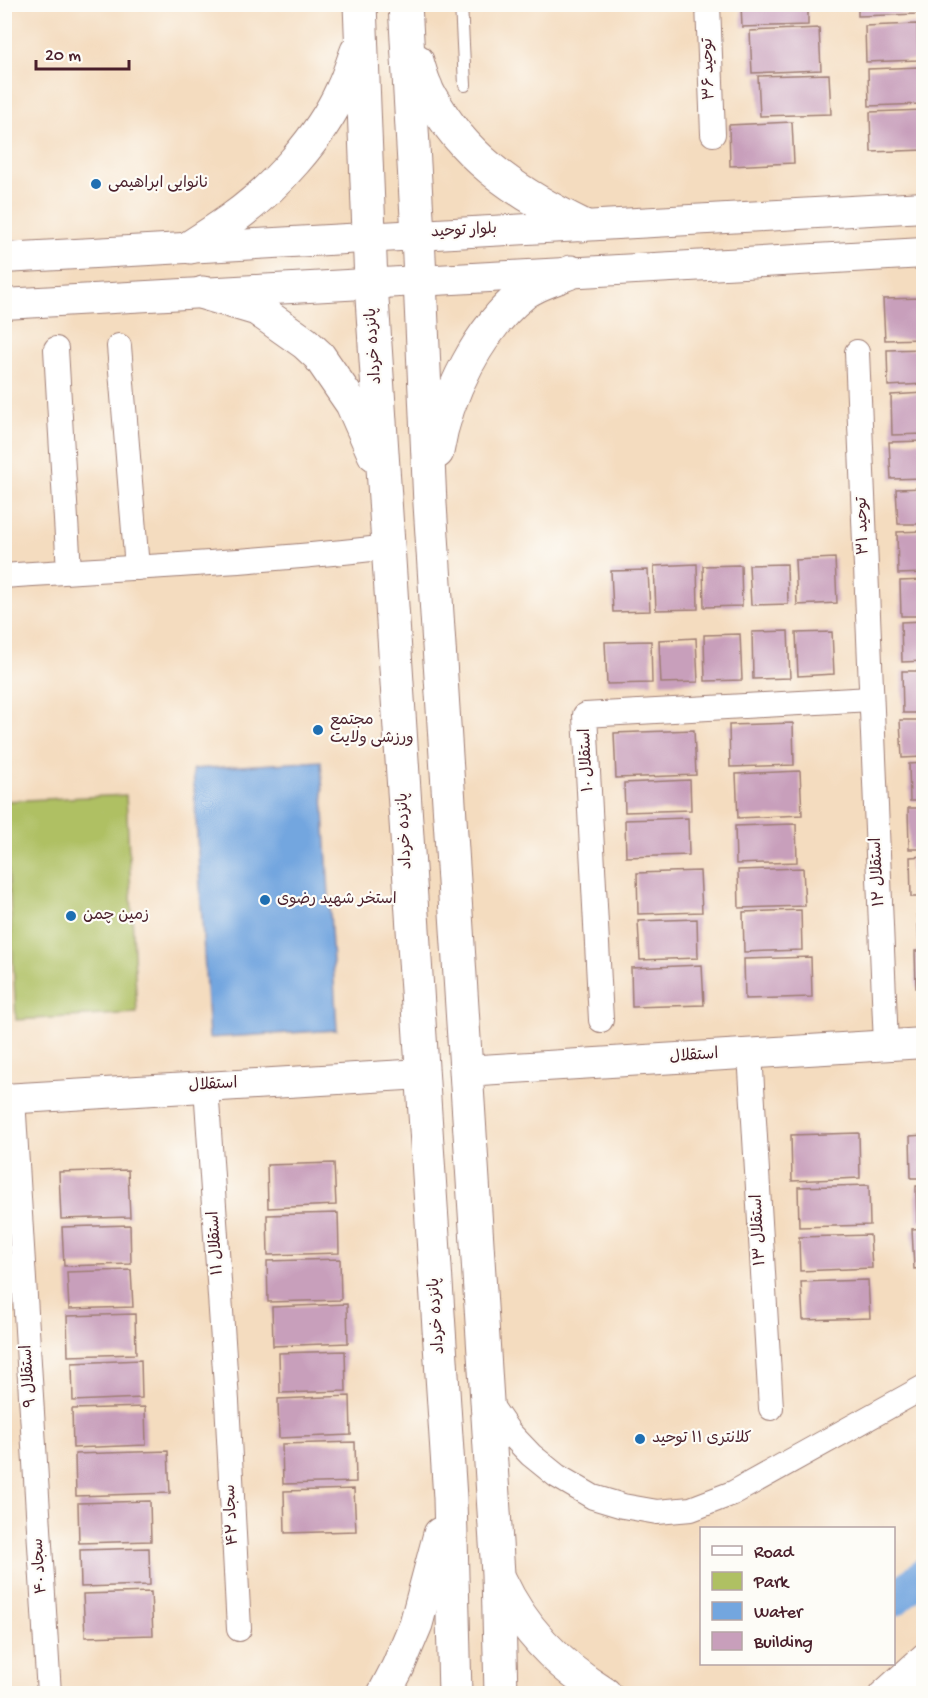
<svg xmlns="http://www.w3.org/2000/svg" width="928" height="1698" viewBox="0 0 928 1698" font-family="'Gochi Hand','Playpen Sans Arabic',sans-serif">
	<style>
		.green { fill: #afc063; stroke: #7c7047; stroke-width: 1.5 }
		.water { fill: #73a6df; stroke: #5e6285; stroke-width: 1.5 }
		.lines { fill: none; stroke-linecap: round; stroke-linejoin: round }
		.canal { stroke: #73a6df; stroke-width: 33 }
		.building { fill: #c89fbb }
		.service-casing { stroke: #9f7e75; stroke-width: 14 }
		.minor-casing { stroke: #9f7e75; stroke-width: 26 }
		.tertiary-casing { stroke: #9f7e75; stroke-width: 32 }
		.secondary-casing { stroke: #9f7e75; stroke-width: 35 }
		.service { stroke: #fff; stroke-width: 12 }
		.minor { stroke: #fff; stroke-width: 24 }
		.tertiary { stroke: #fff; stroke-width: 30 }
		.secondary { stroke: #fff; stroke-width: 33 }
		.poi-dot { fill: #1f6fb2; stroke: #fdfcf7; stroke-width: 2 }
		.labels { text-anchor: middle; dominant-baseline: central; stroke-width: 4.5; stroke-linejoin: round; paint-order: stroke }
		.street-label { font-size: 16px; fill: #4a1f2b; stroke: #fdfcf7 }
		.poi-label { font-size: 16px; fill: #4a1f2b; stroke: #fdfcf7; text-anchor: start }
	</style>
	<rect width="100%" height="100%" fill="#fdfcf7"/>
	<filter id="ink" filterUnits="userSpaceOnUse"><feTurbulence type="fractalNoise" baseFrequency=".0167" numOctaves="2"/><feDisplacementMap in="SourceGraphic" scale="12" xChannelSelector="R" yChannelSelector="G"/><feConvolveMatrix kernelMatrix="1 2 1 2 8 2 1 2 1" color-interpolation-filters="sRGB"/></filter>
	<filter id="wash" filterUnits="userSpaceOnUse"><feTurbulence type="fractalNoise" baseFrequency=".008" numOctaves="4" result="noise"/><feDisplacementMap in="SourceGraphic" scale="24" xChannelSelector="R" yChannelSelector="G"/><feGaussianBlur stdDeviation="1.35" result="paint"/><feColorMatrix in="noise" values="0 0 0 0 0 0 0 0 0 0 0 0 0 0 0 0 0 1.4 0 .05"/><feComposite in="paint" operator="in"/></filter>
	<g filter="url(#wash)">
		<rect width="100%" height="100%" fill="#f4dcbf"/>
		<polygon class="green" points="126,795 137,1013 16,1020 5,801"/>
		<polygon class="water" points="321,761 337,1030 209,1038 193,769"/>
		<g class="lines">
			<polyline class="canal" points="894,1600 924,1574"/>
		</g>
		<g id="blocks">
			<g class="building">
				<polygon points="741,4 808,4 808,25 742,27"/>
				<polygon points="858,4 919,4 919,14 858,16"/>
				<polygon points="917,24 918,60 866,62 865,26"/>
				<polygon points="819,28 821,70 752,73 750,31"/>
				<polygon points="920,67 922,104 869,106 868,69"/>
				<polygon points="829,74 831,114 760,116 758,76"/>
				<polygon points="923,110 924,150 871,152 870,112"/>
				<polygon points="792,122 794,163 730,166 729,125"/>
				<polygon points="924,298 924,339 885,340 883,299"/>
				<polygon points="924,349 924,384 888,386 887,350"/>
				<polygon points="924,393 924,434 892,435 891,395"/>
				<polygon points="924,441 924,478 891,479 889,442"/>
				<polygon points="924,488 924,524 898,524 896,489"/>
				<polygon points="924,531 924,573 898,574 897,532"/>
				<polygon points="835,558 837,603 797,605 795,560"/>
				<polygon points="697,564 698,609 656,610 654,566"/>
				<polygon points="787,564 788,604 751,605 749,565"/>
				<polygon points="741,565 742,606 704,607 703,566"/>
				<polygon points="648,570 650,611 613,612 611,571"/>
				<polygon points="924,580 924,616 901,616 900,581"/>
				<polygon points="924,621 924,661 902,662 901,622"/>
				<polygon points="788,631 790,678 753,679 752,632"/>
				<polygon points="832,632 834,674 798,676 796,633"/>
				<polygon points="740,634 742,680 705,681 704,635"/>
				<polygon points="696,638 698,682 661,683 659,640"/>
				<polygon points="651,641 652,683 607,684 605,642"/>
				<polygon points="902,671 924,671 924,713 903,713"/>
				<polygon points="900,720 924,720 924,757 902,758"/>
				<polygon points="793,723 794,765 730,767 729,725"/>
				<polygon points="694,730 696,775 616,778 614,733"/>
				<polygon points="924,763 924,801 910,801 909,764"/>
				<polygon points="800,771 802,815 738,818 736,774"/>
				<polygon points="690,780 691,810 625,812 624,783"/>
				<polygon points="908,808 924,808 924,849 909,849"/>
				<polygon points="688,818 689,855 626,857 625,820"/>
				<polygon points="796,824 797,862 736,864 735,826"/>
				<polygon points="924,856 924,897 911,897 910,857"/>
				<polygon points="803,868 805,906 739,908 738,870"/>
				<polygon points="700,871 702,912 638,914 637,873"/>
				<polygon points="924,903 924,945 919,945 917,904"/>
				<polygon points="801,910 802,950 744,952 743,912"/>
				<polygon points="697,919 698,958 640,960 638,921"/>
				<polygon points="915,951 924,951 924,988 916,988"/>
				<polygon points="811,957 812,997 745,999 744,959"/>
				<polygon points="702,965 704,1005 632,1007 631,968"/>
				<polygon points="859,1133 860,1178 792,1181 791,1135"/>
				<polygon points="924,1135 924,1178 911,1178 910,1136"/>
				<polygon points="334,1163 336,1205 268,1208 267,1165"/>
				<polygon points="128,1170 130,1217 61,1219 59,1172"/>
				<polygon points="869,1185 870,1225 799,1227 798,1187"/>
				<polygon points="916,1186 924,1186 924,1221 917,1222"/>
				<polygon points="338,1213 339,1253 268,1255 267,1215"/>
				<polygon points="130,1225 131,1264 64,1266 62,1227"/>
				<polygon points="924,1228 924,1268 914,1269 912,1229"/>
				<polygon points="870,1235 872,1268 800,1271 799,1237"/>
				<polygon points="340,1259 341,1300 268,1302 267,1261"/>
				<polygon points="131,1270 133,1307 69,1309 67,1272"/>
				<polygon points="868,1280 870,1318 803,1320 801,1282"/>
				<polygon points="347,1304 348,1343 273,1346 272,1307"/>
				<polygon points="135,1314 136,1354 68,1356 67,1316"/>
				<polygon points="345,1351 346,1391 280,1393 279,1353"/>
				<polygon points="141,1360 142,1398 73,1401 72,1363"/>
				<polygon points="350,1396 351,1435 279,1438 278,1399"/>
				<polygon points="145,1407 146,1445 73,1448 72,1409"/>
				<polygon points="355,1442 356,1482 283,1484 282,1444"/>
				<polygon points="168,1451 170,1493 76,1496 75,1454"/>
				<polygon points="354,1489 356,1531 285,1533 284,1491"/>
				<polygon points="150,1501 151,1541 79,1543 78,1503"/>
				<polygon points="149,1548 150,1585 81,1587 80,1550"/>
				<polygon points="151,1592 153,1635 85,1637 83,1594"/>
			</g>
		</g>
	</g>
	<g filter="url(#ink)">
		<use href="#blocks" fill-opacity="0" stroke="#9f7e75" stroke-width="1.5"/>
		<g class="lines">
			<g class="service-casing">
				<polyline id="service" points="461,4 465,85"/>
			</g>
			<g class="minor-casing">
				<g id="minor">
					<polyline points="708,4 713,134"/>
					<polyline points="119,346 137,568"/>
					<polyline points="56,349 69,571"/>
					<polyline points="857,352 886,1045"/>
					<path d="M4,576C133,567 261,562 389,547"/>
					<polyline points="601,1020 585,715 871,699"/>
					<polyline points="750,1053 771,1408"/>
					<polyline points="206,1086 227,1401 239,1629"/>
					<polyline points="13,1098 49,1694"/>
					<polyline points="487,1400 509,1432 531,1455 557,1476 593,1497 623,1506 657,1512 691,1509 733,1493 924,1387"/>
					<polyline points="881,1694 924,1655"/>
				</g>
			</g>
			<g class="tertiary-casing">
				<g id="tertiary">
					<polyline points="4,258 924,207"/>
					<polyline points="4,304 924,253"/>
					<polyline points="465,1071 924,1043"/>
					<polyline points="4,1099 422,1074"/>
				</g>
			</g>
			<g class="secondary-casing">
				<g id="secondary">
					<polyline points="360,4 371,283 450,1498 455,1694"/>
					<polyline points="405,4 418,235 430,504 498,1574 501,1694"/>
					<path d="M417,61C420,70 422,79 426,87C428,94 433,101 437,107C471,164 525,197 582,225"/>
					<path d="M190,247C204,238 218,229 232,219C274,189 321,137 342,90C348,78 352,64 357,51"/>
					<polyline points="203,293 257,309 305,343 319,356 352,404 374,454"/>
					<path d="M437,452C446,395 479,329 524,293C536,284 557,278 571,272"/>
					<path d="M500,1580C523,1630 559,1666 605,1694"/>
					<polyline points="384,1694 398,1667 416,1624 440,1534"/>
					<polyline points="892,1694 924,1686"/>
				</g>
			</g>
			<use href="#service" class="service"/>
			<use href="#minor" class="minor"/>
			<use href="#tertiary" class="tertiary"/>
			<use href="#secondary" class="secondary"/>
		</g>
	</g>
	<g class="poi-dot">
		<circle cx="96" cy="184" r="6"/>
		<circle cx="318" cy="730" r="6"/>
		<circle cx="265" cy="900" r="6"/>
		<circle cx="71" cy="916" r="6"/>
		<circle cx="640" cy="1439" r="6"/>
	</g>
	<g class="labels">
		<g class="street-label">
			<text transform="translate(710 69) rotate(-92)">توحید ۳۶</text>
			<text transform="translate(464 232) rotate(-3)">بلوار توحید</text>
			<text transform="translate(375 346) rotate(-94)">پانزده خرداد</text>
			<text transform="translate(864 526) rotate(-92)">توحید ۳۱</text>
			<text transform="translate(588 760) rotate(-93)">استقلال ۱۰</text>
			<text transform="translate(406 831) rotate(-93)">پانزده خرداد</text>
			<text transform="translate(879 872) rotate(-93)">استقلال ۱۲</text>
			<text transform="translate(694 1057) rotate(-4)">استقلال</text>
			<text transform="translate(213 1086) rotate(-3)">استقلال</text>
			<text transform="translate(760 1230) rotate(-93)">استقلال ۱۳</text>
			<text transform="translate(217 1243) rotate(-94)">استقلال ۱۱</text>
			<text transform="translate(438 1316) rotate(-94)">پانزده خرداد</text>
			<text transform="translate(30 1376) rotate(-94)">استقلال ۹</text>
			<text transform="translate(233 1515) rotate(-93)">سجاد ۴۲</text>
			<text transform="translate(41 1566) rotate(-94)">سجاد ۴۰</text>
		</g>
		<g class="poi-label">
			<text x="108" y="184">نانوایی ابراهیمی</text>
			<text x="330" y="721">مجتمع<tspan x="330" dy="18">ورزشی ولایت</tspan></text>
			<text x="277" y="900">استخر شهید رضوی</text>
			<text x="83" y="916">زمین چمن</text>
			<text x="652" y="1439">کلانتری ۱۱ توحید</text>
		</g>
	</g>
	<rect width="928" height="1698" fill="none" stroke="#fdfcf7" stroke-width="24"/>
	<rect x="700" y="1527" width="195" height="138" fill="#fdfcf7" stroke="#b5a4a5" stroke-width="1.5"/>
	<rect x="712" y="1546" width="30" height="9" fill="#ffffff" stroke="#b5a4a5" stroke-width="1.5"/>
	<text x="754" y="1557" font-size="18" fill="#4a1f2b">Road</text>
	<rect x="712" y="1572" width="30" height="18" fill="#afc063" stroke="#b5a4a5" stroke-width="1.5"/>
	<text x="754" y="1587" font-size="18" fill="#4a1f2b">Park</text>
	<rect x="712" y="1602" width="30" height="18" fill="#73a6df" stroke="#b5a4a5" stroke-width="1.5"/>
	<text x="754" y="1617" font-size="18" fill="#4a1f2b">Water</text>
	<rect x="712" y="1632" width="30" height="18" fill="#c89fbb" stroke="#b5a4a5" stroke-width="1.5"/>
	<text x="754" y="1647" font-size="18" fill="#4a1f2b">Building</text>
	<path d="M36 60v9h93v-9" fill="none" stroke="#4a1f2b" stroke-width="3"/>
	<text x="45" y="60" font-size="18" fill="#4a1f2b" stroke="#fdfcf7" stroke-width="4.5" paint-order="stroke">20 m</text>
</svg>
